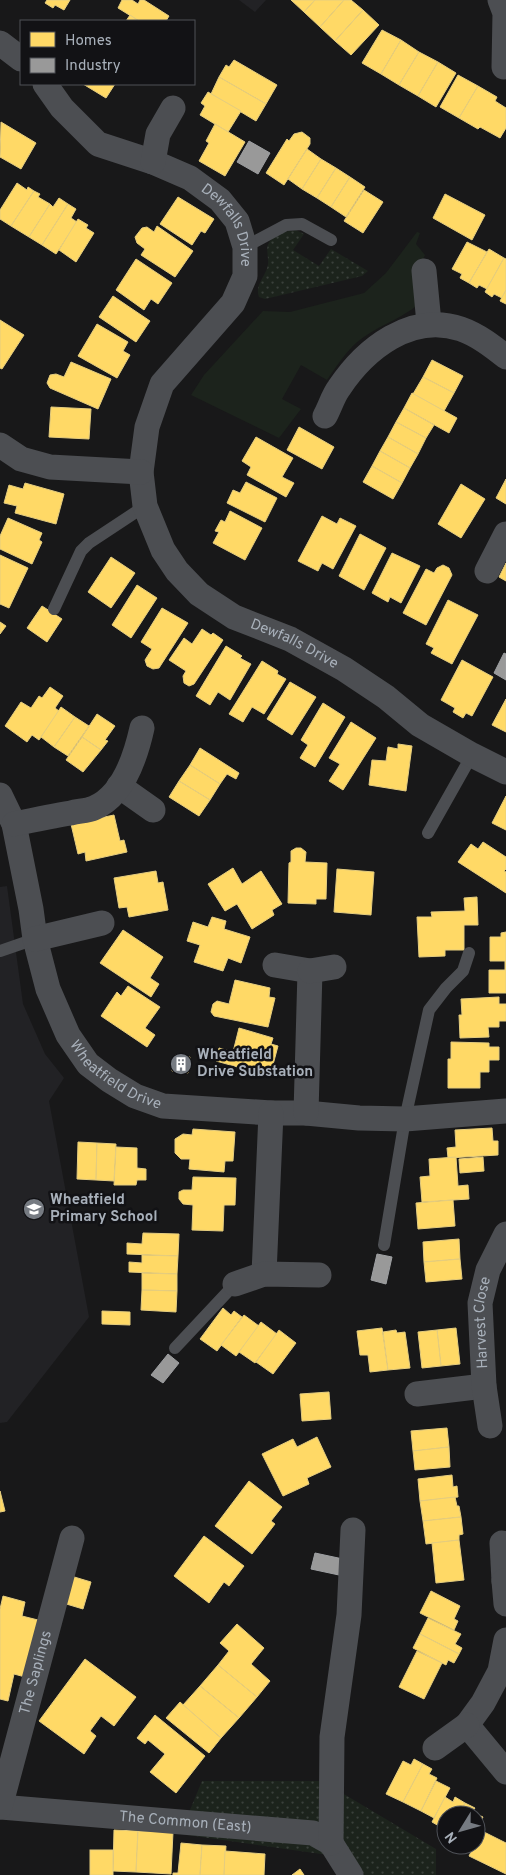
<svg xmlns="http://www.w3.org/2000/svg" width="506" height="1875" viewBox="0 0 506 1875" font-family="Overpass,sans-serif">
	<style>
		.built { fill: #222225 }
		.grass { fill: url(#grass-dots) }
		.park { fill: #1c231c }
		.homes { fill: #ffd966; stroke: #e5cd7f }
		.industry { fill: #999; stroke: #9ea0a3 }
		.lines { fill: none; stroke-linecap: round; stroke-linejoin: round }
		.lane { stroke: #4c4e52; stroke-width: 12 }
		.street { stroke: #4c4e52; stroke-width: 25 }
		.labels { text-anchor: middle; dominant-baseline: central; stroke-width: 5; stroke-linejoin: round; paint-order: stroke }
		.street-label { font-size: 15px; fill: #a8b0ba; stroke: #121215 }
		.poi-label { font-size: 15px; font-weight: bold; fill: #a8b0ba; stroke: #121215; text-anchor: start }
	</style>
	<defs>
		<pattern id="grass-dots" width="8" height="8" patternUnits="userSpaceOnUse" patternTransform="scale(1.25)"><rect width="8" height="8" fill="#1c231c"/><path d="M2 2h.1M6 6h.1" fill="none" stroke="#3a403b" stroke-width="1.8" stroke-linecap="round"/></pattern>
	</defs>
	<rect width="100%" height="100%" fill="#181819"/>
	<g class="built">
		<polygon points="239,0 266,0 255,12"/>
		<polygon points="7,886 23,1004 45,1054 64,1078 49,1101 89,1317 7,1422 0,1423 0,887"/>
	</g>
	<g class="grass">
		<path d="M296,230L304,234L293,250L319,266L331,249L368,271L362,276L265,299L259,297C254,285 267,275 268,264C269,255 264,247 271,240C278,233 286,231 296,230Z"/>
		<polygon points="202,1781 322,1781 436,1849 436,1875 342,1875 328,1855 180,1834"/>
	</g>
	<path class="park" d="M417,232L420,233L416,244L425,255L420,265L419,304C400,320 374,327 356,343C345,353 336,367 327,380L301,365L282,399L301,409L279,438L191,395L204,375L263,311L290,312L364,293L386,273Z"/>
	<g class="homes">
		<polygon points="47,0 70,0 64,10 55,5 53,8 45,3"/>
		<polygon points="122,0 132,0 138,4 140,0 144,0 169,16 166,21 139,21 118,8"/>
		<polygon points="291,0 315,0 304,12"/>
		<polygon points="315,0 344,0 320,27 304,12"/>
		<polygon points="344,0 351,0 363,10 335,41 320,27"/>
		<polygon points="363,10 379,25 351,55 335,41"/>
		<polygon points="130,15 139,21 126,21"/>
		<polygon points="382,30 401,40 381,74 362,63"/>
		<polygon points="401,40 419,52 399,85 381,74"/>
		<polygon points="419,52 438,62 418,96 399,85"/>
		<polygon points="234,60 277,85 266,104 219,77 226,65 229,67"/>
		<polygon points="438,62 456,73 436,107 418,96"/>
		<polygon points="458,75 478,86 459,118 440,107"/>
		<polygon points="219,77 266,104 256,121 211,94"/>
		<polygon points="83,84 115,84 106,98"/>
		<polygon points="478,86 497,97 495,101 506,108 506,128 500,138 480,127 478,129 459,118"/>
		<polygon points="208,92 241,111 228,132 200,115 205,106 201,103"/>
		<polygon points="1,122 36,143 21,169 0,157"/>
		<polygon points="215,124 245,142 225,176 199,161 209,143 206,141"/>
		<polygon points="302,132 310,138 310,144 284,185 266,173 287,139 289,141 294,134"/>
		<polygon points="307,149 321,159 302,189 288,179"/>
		<polygon points="321,159 336,168 317,198 302,189"/>
		<polygon points="336,168 350,177 331,207 317,198"/>
		<polygon points="350,177 365,187 346,217 331,207"/>
		<polygon points="17,183 27,190 28,187 34,191 11,226 0,219 0,210"/>
		<polygon points="364,190 383,202 363,233 344,221"/>
		<polygon points="34,191 40,194 38,197 50,204 29,237 11,226"/>
		<polygon points="445,194 485,215 472,240 433,218"/>
		<polygon points="178,197 214,219 205,233 201,231 192,245 160,224"/>
		<polygon points="59,198 68,204 42,245 29,237 50,204 53,207"/>
		<polygon points="68,204 76,209 71,218 77,222 56,254 42,245"/>
		<polygon points="78,219 88,225 86,228 94,233 76,262 59,250"/>
		<polygon points="157,226 193,251 175,277 141,255 145,249 137,243 135,237 142,228 147,227 154,232"/>
		<polygon points="467,242 487,252 469,283 460,278 462,274 452,269"/>
		<polygon points="489,249 504,258 487,289 479,285 477,288 469,283"/>
		<polygon points="504,258 506,259 506,290 502,298 494,294 492,297 485,292"/>
		<polygon points="136,259 172,283 158,304 151,299 144,310 116,290"/>
		<polygon points="506,290 506,304 500,301"/>
		<polygon points="113,296 150,321 136,342 99,317"/>
		<polygon points="0,320 24,335 2,369 0,368"/>
		<polygon points="97,324 128,342 123,351 130,355 117,378 78,356"/>
		<polygon points="432,360 463,376 454,393 423,377"/>
		<polygon points="71,362 111,379 98,409 50,388 47,383 50,375 56,374 64,377"/>
		<polygon points="423,377 454,393 444,411 413,394"/>
		<polygon points="412,393 457,418 449,433 404,408"/>
		<polygon points="51,407 91,409 89,439 49,437"/>
		<polygon points="404,408 434,425 426,438 396,422"/>
		<polygon points="396,422 426,438 418,454 388,437"/>
		<polygon points="299,427 334,447 322,469 287,450"/>
		<polygon points="256,437 293,458 282,477 294,483 286,497 247,475 251,467 242,461"/>
		<polygon points="388,437 418,454 410,468 380,451"/>
		<polygon points="380,451 410,468 402,483 372,466"/>
		<polygon points="372,466 402,483 393,499 363,482"/>
		<polygon points="506,479 506,504 496,498"/>
		<polygon points="246,482 277,498 265,522 227,503 233,490 240,493"/>
		<polygon points="25,483 64,494 56,524 15,513 17,506 4,503 9,485 23,489"/>
		<polygon points="461,484 485,499 461,538 438,524"/>
		<polygon points="230,511 262,528 245,560 213,543 219,532 215,531 221,520 225,522"/>
		<polygon points="322,516 337,524 340,518 356,526 333,569 322,563 318,571 298,561"/>
		<polygon points="8,518 42,533 39,540 42,542 32,564 0,549 0,536"/>
		<polygon points="360,534 386,548 364,590 339,576"/>
		<polygon points="392,553 420,566 401,603 390,597 388,602 372,593"/>
		<polygon points="0,555 28,568 9,608 0,604"/>
		<polygon points="111,557 135,573 111,608 88,592"/>
		<polygon points="506,563 506,581 499,577"/>
		<polygon points="443,565 449,568 452,575 426,625 403,613 426,569 434,573 437,568"/>
		<polygon points="137,585 157,598 131,638 112,625"/>
		<polygon points="448,600 478,615 452,664 431,653 434,648 426,644"/>
		<polygon points="42,606 62,619 47,642 27,628"/>
		<polygon points="162,608 188,623 159,668 153,669 147,666 145,660 152,649 141,642"/>
		<polygon points="0,622 6,626 0,634"/>
		<polygon points="202,629 211,635 213,633 223,640 194,684 189,686 184,683 183,676 186,671 169,660 184,638 192,644"/>
		<polygon points="226,646 242,656 240,658 251,664 230,700 218,692 210,705 196,696"/>
		<polygon points="462,660 493,677 472,716 466,713 463,718 453,712 455,708 441,700"/>
		<polygon points="262,661 278,671 277,674 286,679 264,714 252,707 243,722 229,714"/>
		<polygon points="290,682 316,697 292,735 267,719"/>
		<polygon points="50,687 63,696 55,708 59,711 39,740 32,735 27,742 5,726 21,702 31,708 39,696 42,698"/>
		<polygon points="506,699 506,732 492,725"/>
		<polygon points="323,703 345,717 315,767 300,758 308,745 301,740"/>
		<polygon points="61,707 75,717 54,747 41,737"/>
		<polygon points="97,714 115,726 105,740 108,741 101,750 82,737"/>
		<polygon points="75,717 89,726 68,756 54,747"/>
		<polygon points="351,722 376,738 343,790 329,781 340,764 329,758"/>
		<polygon points="82,737 101,750 83,772 66,760"/>
		<polygon points="398,744 412,746 406,791 369,785 372,760 386,761 388,747 398,749"/>
		<polygon points="200,748 239,773 236,779 227,774 220,784 190,765"/>
		<polygon points="190,765 220,784 210,800 179,781"/>
		<polygon points="179,781 210,800 199,816 169,797"/>
		<polygon points="506,796 506,830 492,823"/>
		<polygon points="114,815 120,841 124,840 127,852 86,861 85,852 78,854 71,824"/>
		<polygon points="483,842 506,857 506,869 504,871 506,872 506,893 458,862 471,844 478,849"/>
		<polygon points="296,848 301,848 306,852 305,862 327,863 326,899 316,899 316,904 288,903 289,863 291,862 291,851"/>
		<polygon points="233,868 242,884 261,871 282,904 272,910 274,915 252,929 237,904 225,911 208,884"/>
		<polygon points="337,869 374,872 371,915 334,912"/>
		<polygon points="156,871 158,883 163,882 168,910 129,917 127,907 119,908 114,878"/>
		<polygon points="477,897 478,925 464,925 464,950 445,950 445,956 419,957 417,917 432,917 431,912 465,911 464,898"/>
		<polygon points="212,917 226,921 224,929 250,937 241,963 228,958 223,971 194,962 200,945 187,941 193,922 208,927"/>
		<polygon points="123,930 163,957 150,978 159,984 151,997 100,963"/>
		<polygon points="506,932 506,961 490,961 490,937 501,937 501,933"/>
		<polygon points="505,961 506,961 506,993 489,993 489,970 505,970"/>
		<polygon points="235,980 270,988 269,997 275,998 268,1027 214,1016 211,1012 213,1004 217,1001 229,1004"/>
		<polygon points="128,986 160,1007 145,1028 155,1035 147,1047 101,1016 117,992 121,996"/>
		<polygon points="499,997 499,1004 506,1004 506,1021 499,1021 499,1027 488,1027 489,1037 460,1038 459,1015 462,1015 461,999"/>
		<polygon points="239,1028 273,1038 271,1044 278,1046 270,1076 216,1061 219,1048 233,1052"/>
		<polygon points="451,1042 489,1043 489,1047 499,1047 499,1060 489,1060 489,1072 480,1072 480,1088 448,1088 448,1059 451,1059"/>
		<polygon points="175,1055 190,1057 188,1073 172,1071"/>
		<polygon points="492,1128 493,1141 498,1141 498,1155 448,1158 447,1148 456,1147 455,1130"/>
		<polygon points="193,1129 235,1132 233,1161 225,1161 224,1172 189,1169 190,1159 181,1159 175,1153 175,1139 183,1134 192,1135"/>
		<polygon points="78,1142 97,1143 96,1180 77,1179"/>
		<polygon points="97,1143 116,1144 114,1181 96,1180"/>
		<polygon points="116,1147 137,1148 137,1168 146,1169 146,1180 137,1180 136,1185 114,1185"/>
		<polygon points="456,1157 458,1186 468,1185 469,1199 422,1202 420,1177 430,1176 429,1159"/>
		<polygon points="483,1157 484,1171 460,1173 459,1159"/>
		<polygon points="193,1177 236,1178 235,1205 224,1205 223,1231 192,1230 193,1205 183,1204 179,1199 179,1192 183,1190 192,1190"/>
		<polygon points="453,1200 455,1226 418,1229 416,1203"/>
		<polygon points="143,1233 179,1234 178,1256 127,1254 127,1243 142,1244"/>
		<polygon points="459,1239 460,1259 424,1262 423,1242"/>
		<polygon points="142,1255 178,1256 177,1274 129,1272 129,1262 142,1263"/>
		<polygon points="460,1259 462,1279 426,1282 424,1262"/>
		<polygon points="142,1273 177,1274 177,1291 142,1290"/>
		<polygon points="142,1290 177,1291 176,1312 141,1310"/>
		<polygon points="223,1308 231,1315 234,1311 242,1317 217,1351 200,1339"/>
		<polygon points="102,1311 130,1312 130,1325 102,1324"/>
		<polygon points="244,1315 259,1326 236,1356 221,1345"/>
		<polygon points="261,1322 277,1334 255,1363 239,1352"/>
		<polygon points="382,1328 388,1370 370,1372 368,1355 360,1355 357,1331"/>
		<polygon points="456,1328 460,1364 441,1366 437,1330"/>
		<polygon points="279,1330 296,1343 273,1374 256,1362"/>
		<polygon points="396,1330 397,1333 405,1332 410,1368 388,1370 383,1332"/>
		<polygon points="437,1330 441,1366 422,1368 418,1332"/>
		<polygon points="329,1392 331,1419 302,1421 300,1394"/>
		<polygon points="447,1428 449,1447 413,1451 411,1431"/>
		<polygon points="317,1437 331,1467 307,1478 309,1484 283,1496 262,1454 293,1439 297,1447"/>
		<polygon points="449,1447 450,1467 415,1470 413,1451"/>
		<polygon points="452,1475 453,1487 457,1486 458,1497 420,1501 418,1479"/>
		<polygon points="249,1481 282,1507 271,1521 275,1524 252,1554 215,1526"/>
		<polygon points="0,1491 5,1511 0,1512"/>
		<polygon points="455,1497 457,1506 459,1506 461,1517 423,1521 420,1501"/>
		<polygon points="461,1517 463,1534 459,1535 459,1540 426,1544 423,1521"/>
		<polygon points="204,1536 244,1566 229,1586 224,1582 209,1603 174,1576"/>
		<polygon points="459,1540 464,1580 436,1583 432,1543"/>
		<polygon points="71,1576 91,1582 83,1609 63,1603"/>
		<polygon points="431,1591 460,1606 454,1619 458,1621 454,1630 420,1613"/>
		<polygon points="3,1596 25,1602 22,1616 38,1620 25,1677 14,1674 8,1701 0,1699 0,1609"/>
		<polygon points="428,1618 461,1634 455,1644 462,1648 459,1654 420,1634"/>
		<polygon points="237,1624 264,1648 251,1664 270,1681 257,1697 218,1665 229,1651 220,1643"/>
		<polygon points="420,1634 459,1654 454,1663 448,1660 446,1665 413,1648"/>
		<polygon points="417,1651 442,1663 424,1699 399,1687"/>
		<polygon points="85,1659 136,1697 114,1726 101,1716 90,1731 96,1736 84,1754 39,1721"/>
		<polygon points="218,1665 257,1697 239,1718 200,1686"/>
		<polygon points="200,1686 239,1718 221,1738 183,1705"/>
		<polygon points="180,1702 221,1738 209,1753 166,1718"/>
		<polygon points="155,1715 205,1756 176,1793 150,1772 165,1754 148,1740 145,1744 137,1738"/>
		<polygon points="414,1759 423,1764 403,1802 386,1794 403,1761 411,1765"/>
		<polygon points="423,1764 432,1769 429,1774 437,1778 421,1811 403,1802"/>
		<polygon points="436,1781 450,1788 434,1818 421,1811"/>
		<polygon points="445,1797 453,1802 455,1797 465,1803 459,1815 446,1815 446,1830 432,1822"/>
		<polygon points="465,1803 475,1808 472,1812 483,1817 476,1830 476,1815 459,1815"/>
		<polygon points="114,1830 138,1831 136,1872 113,1871"/>
		<polygon points="138,1831 173,1832 171,1874 136,1872"/>
		<polygon points="482,1831 506,1843 506,1874 469,1856"/>
		<polygon points="181,1843 202,1845 200,1875 173,1875 173,1873 178,1873"/>
		<polygon points="202,1845 226,1846 224,1875 200,1875"/>
		<rect x="90" y="1850" width="23" height="25"/>
		<polygon points="225,1851 265,1854 264,1875 224,1875"/>
		<polygon points="300,1869 304,1875 292,1875"/>
	</g>
	<g class="industry">
		<polygon points="249,141 270,153 258,174 237,162"/>
		<polygon points="504,653 506,654 506,680 494,673"/>
		<polygon points="377,1254 392,1257 386,1284 371,1280"/>
		<polygon points="168,1354 179,1363 163,1383 151,1375"/>
		<polygon points="315,1553 343,1559 339,1575 311,1569"/>
	</g>
	<g class="lines">
		<g class="lane">
			<polyline points="245,247 286,225 302,224 331,240"/>
			<polyline points="54,609 81,551 89,543 145,506"/>
			<polyline points="428,833 472,755"/>
			<polyline points="0,951 35,939"/>
			<polyline points="384,1245 405,1119 429,1010 446,988 463,971 469,953"/>
			<polyline points="175,1348 235,1284"/>
		</g>
		<g class="street">
			<polyline points="500,0 505,13 504,67"/>
			<polyline points="0,43 21,59"/>
			<path id="s1" d="M45,84L62,108L98,144L153,162L190,178L220,200L237,221L245,247V276L233,303L162,384L147,427L141,472L145,506L163,550L177,571L199,594L234,617L290,639L344,669L386,697L420,725L472,755L506,772"/>
			<polyline points="153,162 158,134 173,108"/>
			<polyline points="424,271 429,323"/>
			<path d="M325,416C330,407 333,396 339,388C365,349 411,312 461,329C478,335 492,346 506,357"/>
			<polyline points="0,445 21,459 50,467 141,472"/>
			<polyline points="487,571 506,534"/>
			<polyline points="119,786 153,810"/>
			<path id="s2" d="M0,795L14,824L31,909L35,939L48,989L68,1035L88,1064L109,1080L135,1096L163,1106L271,1113H306L359,1118L405,1119L506,1111"/>
			<path d="M14,824C33,820 52,816 71,813C78,811 87,811 94,808C123,796 136,755 142,728"/>
			<polyline points="35,939 102,923"/>
			<polyline points="275,965 310,971 306,1113"/>
			<polyline points="310,971 334,967"/>
			<polyline points="264,1274 271,1113"/>
			<polyline points="235,1284 264,1274 319,1275"/>
			<polyline points="417,1394 484,1386"/>
			<path id="s3" d="M490,1426L484,1386L480,1303L488,1270L506,1234"/>
			<polyline points="502,1543 504,1581"/>
			<polyline points="506,1581 504,1581 506,1604"/>
			<polyline points="506,1640 500,1671 483,1703 467,1725 506,1772"/>
			<polyline points="435,1748 467,1725"/>
			<path id="s4" d="M0,1807L313,1833L331,1843L351,1875"/>
			<path id="s5" d="M0,1807L72,1538"/>
			<polyline points="331,1843 332,1737 349,1615 353,1530"/>
		</g>
	</g>
	<defs>
		<g id="building-disc" transform="scale(1.125)"><circle r="9.5" fill="#767b82" stroke="#121215"/><path d="M-4-6H4V6H1V3H-1V6H-4ZM-2.5-4.3h1.7v1.8h-1.7ZM.8-4.3h1.7v1.8H.8ZM-2.5-1h1.7V.8h-1.7ZM.8-1h1.7V.8H.8Z" fill="#fff"/></g>
		<g id="school-disc" transform="scale(1.125)"><circle r="9.5" fill="#767b82" stroke="#121215"/><path d="M0-5L7-2L0 1L-7-2ZM-4 1L0 2.5L4 1V4Q0 6-4 4Z" fill="#fff"/></g>
	</defs>
	<g fill-rule="evenodd">
		<use href="#building-disc" x="181" y="1064"/>
		<use href="#school-disc" x="34" y="1209"/>
	</g>
	<g class="labels">
		<g class="street-label">
			<text stroke="none"><textPath href="#s1" startOffset="242">Dewfalls Drive</textPath></text>
			<text stroke="none"><textPath href="#s1" startOffset="774">Dewfalls Drive</textPath></text>
			<text stroke="none"><textPath href="#s2" startOffset="315">Wheatfield Drive</textPath></text>
			<text stroke="none"><textPath href="#s3" startOffset="104">Harvest Close</textPath></text>
			<text stroke="none"><textPath href="#s5" startOffset="139">The Saplings</textPath></text>
			<text stroke="none"><textPath href="#s4" startOffset="186">The Common (East)</textPath></text>
		</g>
		<g class="poi-label">
			<text x="197" y="1055">Wheatfield<tspan x="197" dy="17">Drive Substation</tspan></text>
			<text x="50" y="1200">Wheatfield<tspan x="50" dy="17">Primary School</tspan></text>
		</g>
	</g>
	<rect x="20" y="20" width="175" height="65" fill="#121215" stroke="#4e5157"/>
	<rect x="30" y="32" width="25" height="15" fill="#ffd966" stroke="#4e5157"/>
	<text x="65" y="45" font-size="15" fill="#a8b0ba">Homes</text>
	<rect x="30" y="58" width="25" height="15" fill="#999999" stroke="#4e5157"/>
	<text x="65" y="70" font-size="15" fill="#a8b0ba">Industry</text>
	<g transform="translate(461 1830) rotate(233)"><circle r="24" fill="#121215" stroke="#4e5157"/>
	<path d="M0-4L9 19L0 12L-9 19Z" fill="#767b82"/>
	<text y="-8" font-size="14" font-weight="bold" text-anchor="middle" fill="#a8b0ba">N</text>
	</g>
</svg>
